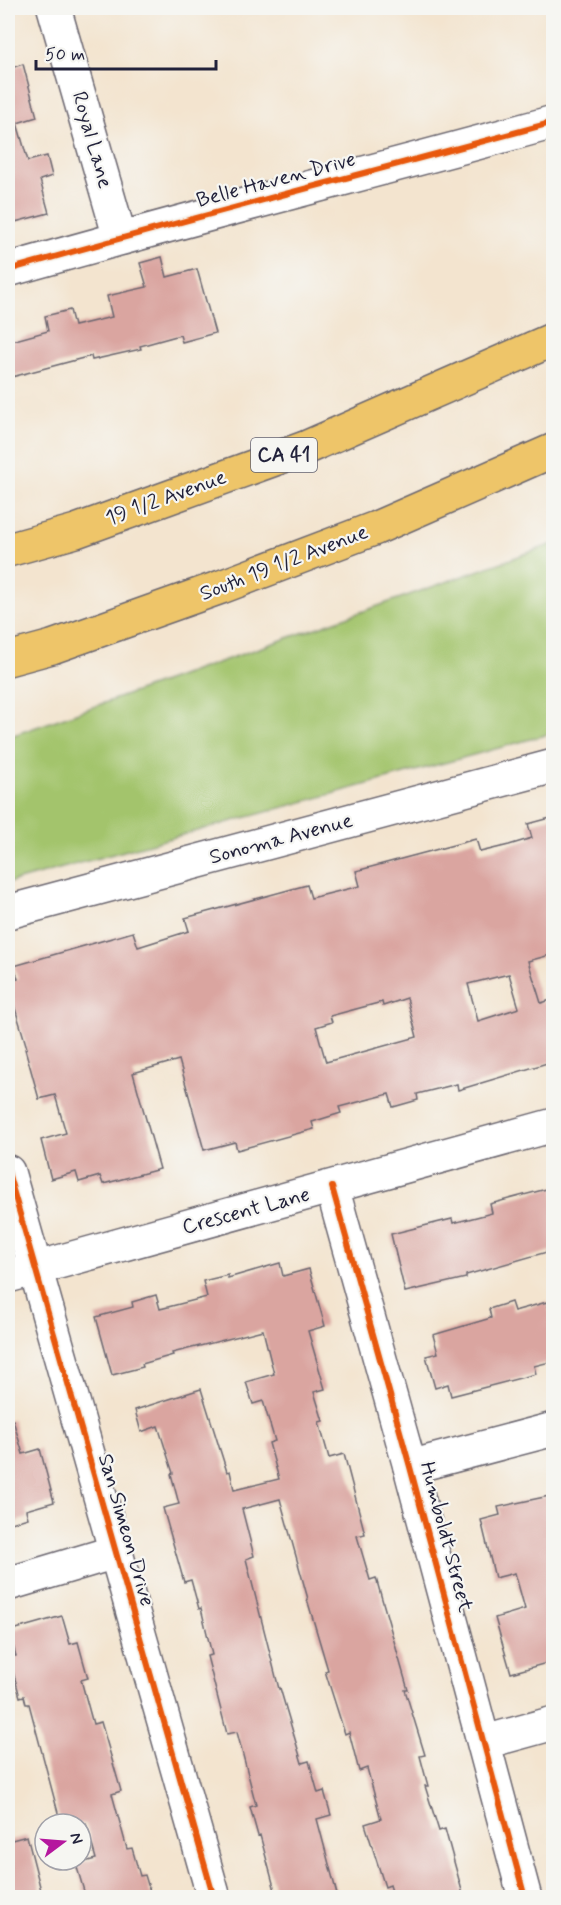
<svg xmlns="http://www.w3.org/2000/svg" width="561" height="1905" viewBox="0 0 561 1905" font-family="Mynerve,sans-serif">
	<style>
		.green { fill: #a3c46c; stroke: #627354; stroke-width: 1.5 }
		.building { fill: #daa5a0; fill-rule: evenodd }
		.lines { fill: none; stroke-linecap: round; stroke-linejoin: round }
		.minor-casing { stroke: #6b666f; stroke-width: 36 }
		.highway-casing { stroke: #6b666f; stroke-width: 36 }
		.minor { stroke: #fff; stroke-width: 33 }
		.highway { stroke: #eec569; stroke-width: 33 }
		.cycleway-casing { stroke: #f6f6f2; stroke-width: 10 }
		.cycleway { stroke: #e8590c; stroke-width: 6 }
		.labels { text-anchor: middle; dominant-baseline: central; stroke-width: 4.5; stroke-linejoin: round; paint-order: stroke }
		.shield { fill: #f6f6f2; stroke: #626272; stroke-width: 1.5 }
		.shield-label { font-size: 20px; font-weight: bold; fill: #22223b }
		.street-label { font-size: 21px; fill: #22223b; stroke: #f6f6f2 }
	</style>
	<rect width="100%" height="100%" fill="#f6f6f2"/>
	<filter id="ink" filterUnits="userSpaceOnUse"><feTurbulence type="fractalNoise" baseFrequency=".0167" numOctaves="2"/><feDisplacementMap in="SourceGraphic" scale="12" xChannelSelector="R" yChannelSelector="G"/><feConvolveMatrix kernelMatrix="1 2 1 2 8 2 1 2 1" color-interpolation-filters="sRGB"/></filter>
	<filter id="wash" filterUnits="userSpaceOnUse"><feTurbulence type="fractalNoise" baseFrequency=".008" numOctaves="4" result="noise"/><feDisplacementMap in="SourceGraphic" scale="24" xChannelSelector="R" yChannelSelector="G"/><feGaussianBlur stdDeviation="1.35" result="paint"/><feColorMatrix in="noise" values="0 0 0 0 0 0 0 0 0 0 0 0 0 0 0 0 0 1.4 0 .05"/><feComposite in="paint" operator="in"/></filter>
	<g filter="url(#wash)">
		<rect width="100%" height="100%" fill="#f3e4cf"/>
		<polygon class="green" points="553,544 553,733 8,883 8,737"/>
		<g id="blocks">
			<g class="building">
				<polygon points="23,64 37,117 17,123 28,161 47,156 52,176 40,180 49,213 15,222 8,194 8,69"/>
				<polygon points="162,257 167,277 197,269 215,333 182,342 180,335 140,346 141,349 92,360 91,356 8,378 8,342 48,331 45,316 70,310 74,326 112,317 107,296 147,287 140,263"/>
				<path d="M554,817V954L528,961L541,1003L554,999V1061L458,1090L457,1084L417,1094L418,1100L393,1107L389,1094L339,1107L341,1113L312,1122L314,1129L237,1150L235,1142L204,1150L179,1060L133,1073L160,1169L103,1184L100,1176L79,1182L76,1172L51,1179L41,1140L66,1133L55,1095L39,1099L25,1049L27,1048L8,985V982L18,979L14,966L133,932L138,947L189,931L185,918L307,885L311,898L360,886L356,871L476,839L480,852L509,845L532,838L528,824ZM509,974L519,1008L478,1021L468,984ZM407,998L417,1037L326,1062L316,1027L332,1022L330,1016L382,1002L383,1006Z"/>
				<polygon points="554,1187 554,1250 466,1275 466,1278 405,1292 391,1234 452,1219 453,1223 492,1213 490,1204"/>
				<polygon points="280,1263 283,1276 309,1269 325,1326 308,1331 325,1389 314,1392 323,1421 319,1422 329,1458 344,1454 365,1534 357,1536 370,1580 376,1578 408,1690 405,1690 425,1755 420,1756 428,1786 425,1786 439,1831 445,1829 464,1898 394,1898 390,1885 385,1887 365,1824 381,1819 367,1768 359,1771 349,1732 345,1734 325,1671 328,1670 307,1599 308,1599 280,1499 242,1509 254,1556 246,1559 279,1689 280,1688 302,1763 309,1761 318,1793 324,1791 331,1815 317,1819 338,1898 277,1898 260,1835 258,1836 250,1807 256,1805 237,1732 227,1734 207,1656 212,1655 201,1608 199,1609 191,1580 184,1582 163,1508 179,1504 171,1474 173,1473 158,1426 141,1432 135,1410 201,1389 227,1472 230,1471 234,1490 279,1479 269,1443 275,1441 263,1401 253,1404 246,1382 274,1374 263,1330 172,1353 173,1355 142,1364 143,1367 112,1375 96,1317 133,1307 132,1302 156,1295 160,1309 207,1297 203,1281 228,1275 228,1278"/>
				<polygon points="511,1302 514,1311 547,1302 554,1326 554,1361 534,1366 536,1374 451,1396 448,1384 435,1388 426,1356 438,1353 433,1335 491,1318 489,1309"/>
				<polygon points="13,1420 23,1454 40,1449 54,1502 26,1510 28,1518 8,1524 8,1421"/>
				<polygon points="554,1495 554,1661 511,1673 495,1618 525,1609 515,1573 495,1578 481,1520 500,1515 498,1507"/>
				<polygon points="62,1616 70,1644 78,1642 88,1678 81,1680 93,1724 101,1722 115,1770 121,1791 112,1794 127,1849 132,1848 140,1876 145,1875 152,1898 86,1898 76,1864 96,1859 86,1824 61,1824 29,1704 26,1704 24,1696 20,1697 9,1657 16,1656 9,1631"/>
				<polygon points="27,1836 43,1898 8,1898 8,1841"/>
			</g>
		</g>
	</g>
	<g filter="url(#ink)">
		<use href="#blocks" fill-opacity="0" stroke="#6b666f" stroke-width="1.5"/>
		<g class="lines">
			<g class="minor-casing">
				<g id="minor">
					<polyline points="54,8 120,238"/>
					<path d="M8,270C189,218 372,172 554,122"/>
					<polyline points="8,912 554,766"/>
					<polyline points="8,1172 214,1898"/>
					<polyline points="332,1187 410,1467 525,1898"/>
					<polyline points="8,1276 554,1125"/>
					<polyline points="410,1467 554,1429"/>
					<polyline points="8,1584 115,1552"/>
					<polyline points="485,1742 554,1723"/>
				</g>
			</g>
			<g class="highway-casing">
				<g id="highway">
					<polyline points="8,550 76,531 305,448 554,339"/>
					<polyline points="8,659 52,647 221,587 376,528 554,450"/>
				</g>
			</g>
			<use href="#minor" class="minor"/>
			<use href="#highway" class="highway"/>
			<g class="cycleway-casing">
				<g id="cycleway">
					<path d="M8,270C189,218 372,172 554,122"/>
					<polyline points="8,1172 214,1898"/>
					<polyline points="332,1187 410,1467 525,1898"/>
				</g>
			</g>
			<use href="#cycleway" class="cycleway"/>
		</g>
	</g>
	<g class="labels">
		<rect class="shield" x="251" y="438" width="66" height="34" rx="4.5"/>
		<g class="shield-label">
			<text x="284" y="455">CA 41</text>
		</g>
		<g class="street-label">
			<text transform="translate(92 140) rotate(74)">Royal Lane</text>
			<text transform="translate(276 180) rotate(-15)">Belle Haven Drive</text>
			<text transform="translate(166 498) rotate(-20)">19 1/2 Avenue</text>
			<text transform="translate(284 563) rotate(-21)">South 19 1/2 Avenue</text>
			<text transform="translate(281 839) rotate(-15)">Sonoma Avenue</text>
			<text transform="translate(246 1211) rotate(-15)">Crescent Lane</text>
			<text transform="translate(126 1530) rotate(74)">San Simeon Drive</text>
			<text transform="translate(446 1537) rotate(75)">Humboldt Street</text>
		</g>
	</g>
	<rect width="561" height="1905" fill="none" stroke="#f6f6f2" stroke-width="30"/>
	<g transform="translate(63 1842) rotate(74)"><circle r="28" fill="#f6f6f2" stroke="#a1a1a9" stroke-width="1.5"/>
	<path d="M0-4.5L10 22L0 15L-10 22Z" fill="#b5179e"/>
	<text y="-9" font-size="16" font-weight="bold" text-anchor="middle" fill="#22223b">N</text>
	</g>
	<path d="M36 60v9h180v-9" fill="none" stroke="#22223b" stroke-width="3"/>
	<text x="45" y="60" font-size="18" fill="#22223b" stroke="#f6f6f2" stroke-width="4.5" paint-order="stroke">50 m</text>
</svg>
